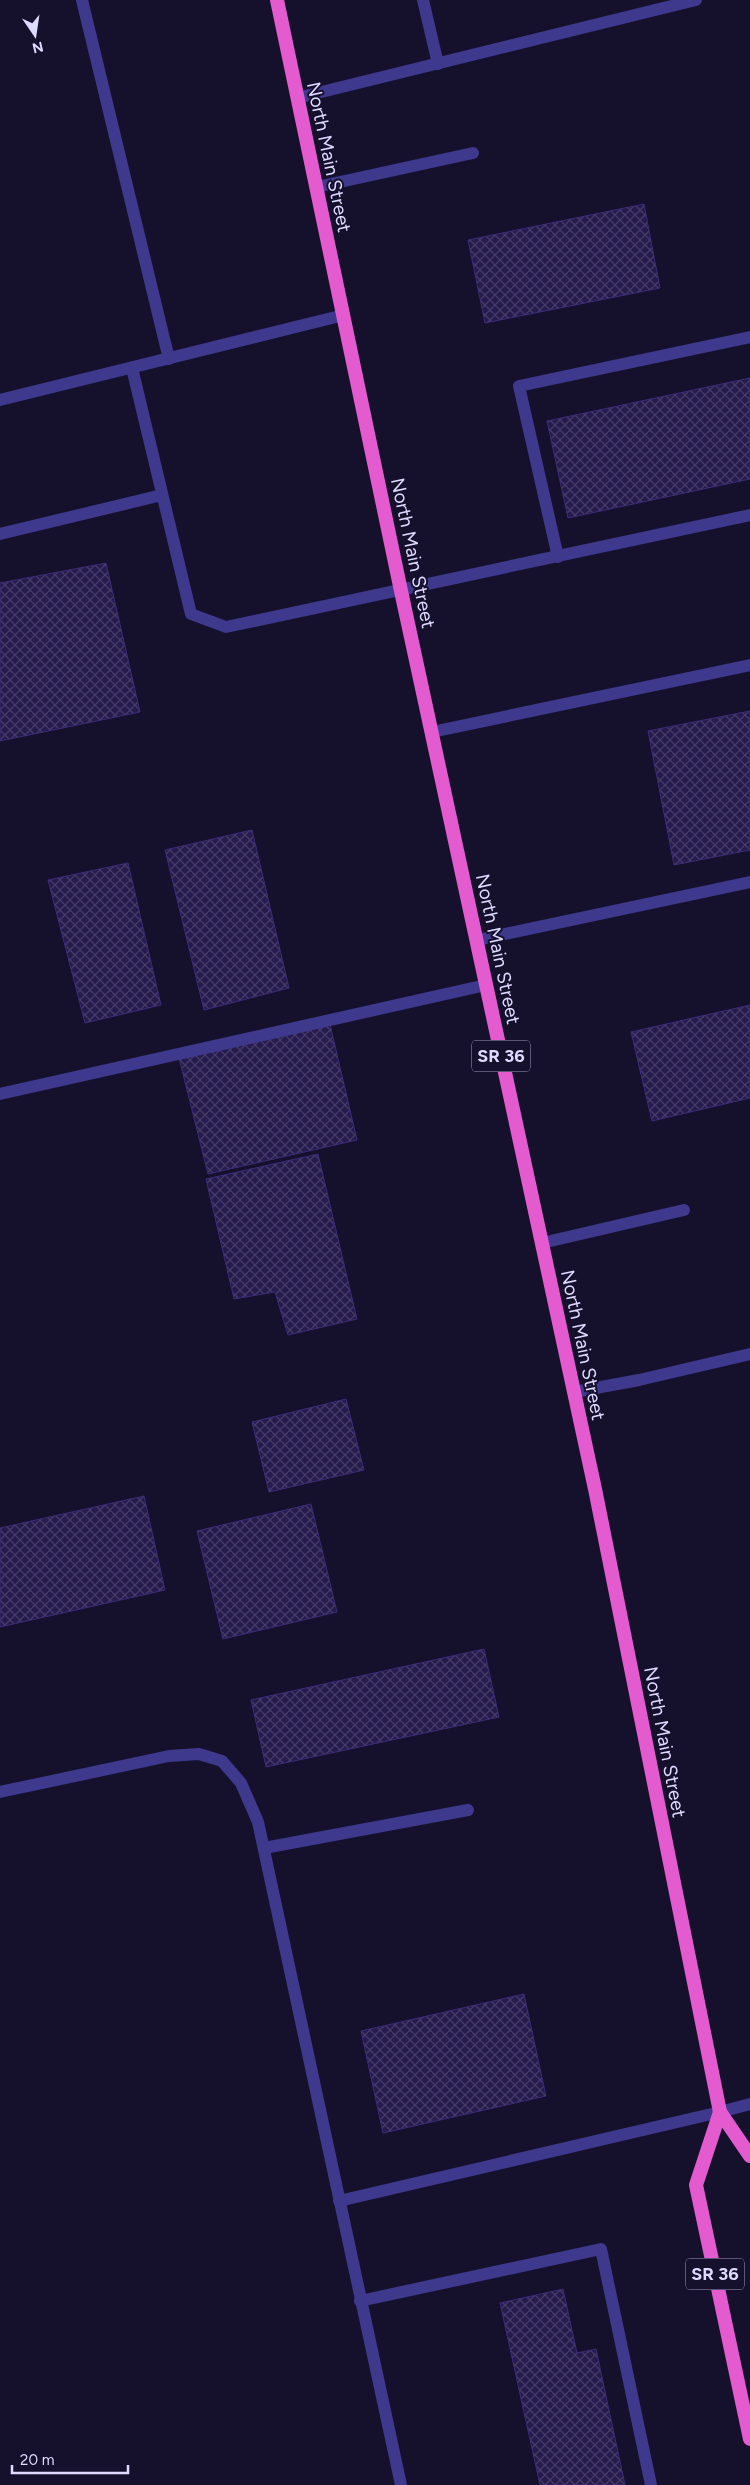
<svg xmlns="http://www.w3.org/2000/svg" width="750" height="2485" viewBox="0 0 750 2485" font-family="Figtree,sans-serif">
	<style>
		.building { fill: url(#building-cross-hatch); stroke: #3d2c7a }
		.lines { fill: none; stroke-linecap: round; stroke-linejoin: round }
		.service { stroke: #3e398c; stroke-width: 12 }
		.trunk { stroke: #e45bd0; stroke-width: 14 }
		.labels { text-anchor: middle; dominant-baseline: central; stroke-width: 4; stroke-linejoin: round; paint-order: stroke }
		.shield { fill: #15102c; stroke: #a29dc0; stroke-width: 1 }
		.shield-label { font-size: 18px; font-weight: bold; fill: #dfdaff }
		.street-label { font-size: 19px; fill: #dfdaff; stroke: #15102c }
	</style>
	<defs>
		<pattern id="building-cross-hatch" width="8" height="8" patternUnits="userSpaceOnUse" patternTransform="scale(1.25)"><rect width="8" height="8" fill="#261b4d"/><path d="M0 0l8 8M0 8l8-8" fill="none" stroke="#453c68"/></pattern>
	</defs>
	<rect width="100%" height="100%" fill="#15102c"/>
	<g class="building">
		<polygon points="644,204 660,288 485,323 468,240"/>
		<polygon points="750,378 750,479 568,518 547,421"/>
		<polygon points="106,563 140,712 0,741 0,583"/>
		<polygon points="750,711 750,850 674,865 648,731"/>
		<polygon points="252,830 289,988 204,1010 165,850"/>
		<polygon points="128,863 161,1005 85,1023 48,880"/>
		<polygon points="750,1005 750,1098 652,1121 631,1032"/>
		<polygon points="329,1020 357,1140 208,1174 178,1054"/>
		<polygon points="318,1154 357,1319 288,1335 275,1292 234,1299 206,1179"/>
		<polygon points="346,1399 364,1470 269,1492 252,1422"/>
		<polygon points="144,1496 165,1590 0,1627 0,1528"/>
		<polygon points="311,1504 337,1612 223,1639 197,1531"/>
		<polygon points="484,1649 499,1717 266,1767 251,1700"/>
		<polygon points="524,1994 546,2096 383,2133 361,2031"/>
		<polygon points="563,2289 577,2353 596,2349 625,2485 540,2485 500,2303"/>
	</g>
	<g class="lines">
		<g class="service">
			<polyline points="82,0 169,359"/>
			<polyline points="423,0 438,64"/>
			<polyline points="297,98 696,0"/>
			<polyline points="317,187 473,153"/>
			<polyline points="132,368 191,614 226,627 750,515"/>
			<polyline points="0,400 344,315"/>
			<polyline points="0,534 162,495"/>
			<polyline points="558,557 519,386 750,337"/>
			<polyline points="432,732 750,665"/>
			<polyline points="477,940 750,882"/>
			<polyline points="0,1094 486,985"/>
			<polyline points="542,1243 684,1210"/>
			<polyline points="574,1392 639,1380 750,1354"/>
			<polyline points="0,1792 169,1756 199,1754 222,1761 241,1783 258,1822 401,2485"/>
			<polyline points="264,1848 468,1810"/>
			<polyline points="339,2201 720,2112 750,2104"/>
			<polyline points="360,2301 601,2249 651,2485"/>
		</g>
		<g class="trunk">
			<polyline points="277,0 401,591 595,1489 720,2112 750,2156"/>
			<polyline points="720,2112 696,2185 750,2439"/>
		</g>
	</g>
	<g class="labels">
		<g class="shield">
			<rect x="472" y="1040.5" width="58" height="31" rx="4"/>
			<rect x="686" y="2258.5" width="58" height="31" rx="4"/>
		</g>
		<g class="shield-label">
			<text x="501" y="1056">SR 36</text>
			<text x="715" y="2274">SR 36</text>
		</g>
		<g class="street-label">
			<text transform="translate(329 157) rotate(78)">North Main Street</text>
			<text transform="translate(413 553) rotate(78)">North Main Street</text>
			<text transform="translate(498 949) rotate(78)">North Main Street</text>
			<text transform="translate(583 1345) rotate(78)">North Main Street</text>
			<text transform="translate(665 1742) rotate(79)">North Main Street</text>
		</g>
	</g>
	<g transform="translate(35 35) rotate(167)" stroke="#15102c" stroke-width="4" paint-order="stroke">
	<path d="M0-4L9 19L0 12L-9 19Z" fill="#dfdaff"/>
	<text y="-8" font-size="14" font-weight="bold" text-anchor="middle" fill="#dfdaff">N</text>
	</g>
	<path d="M12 2465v8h116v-8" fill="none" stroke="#dfdaff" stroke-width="2.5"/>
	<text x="20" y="2465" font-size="15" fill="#dfdaff" stroke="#15102c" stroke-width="4" paint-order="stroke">20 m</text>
</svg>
